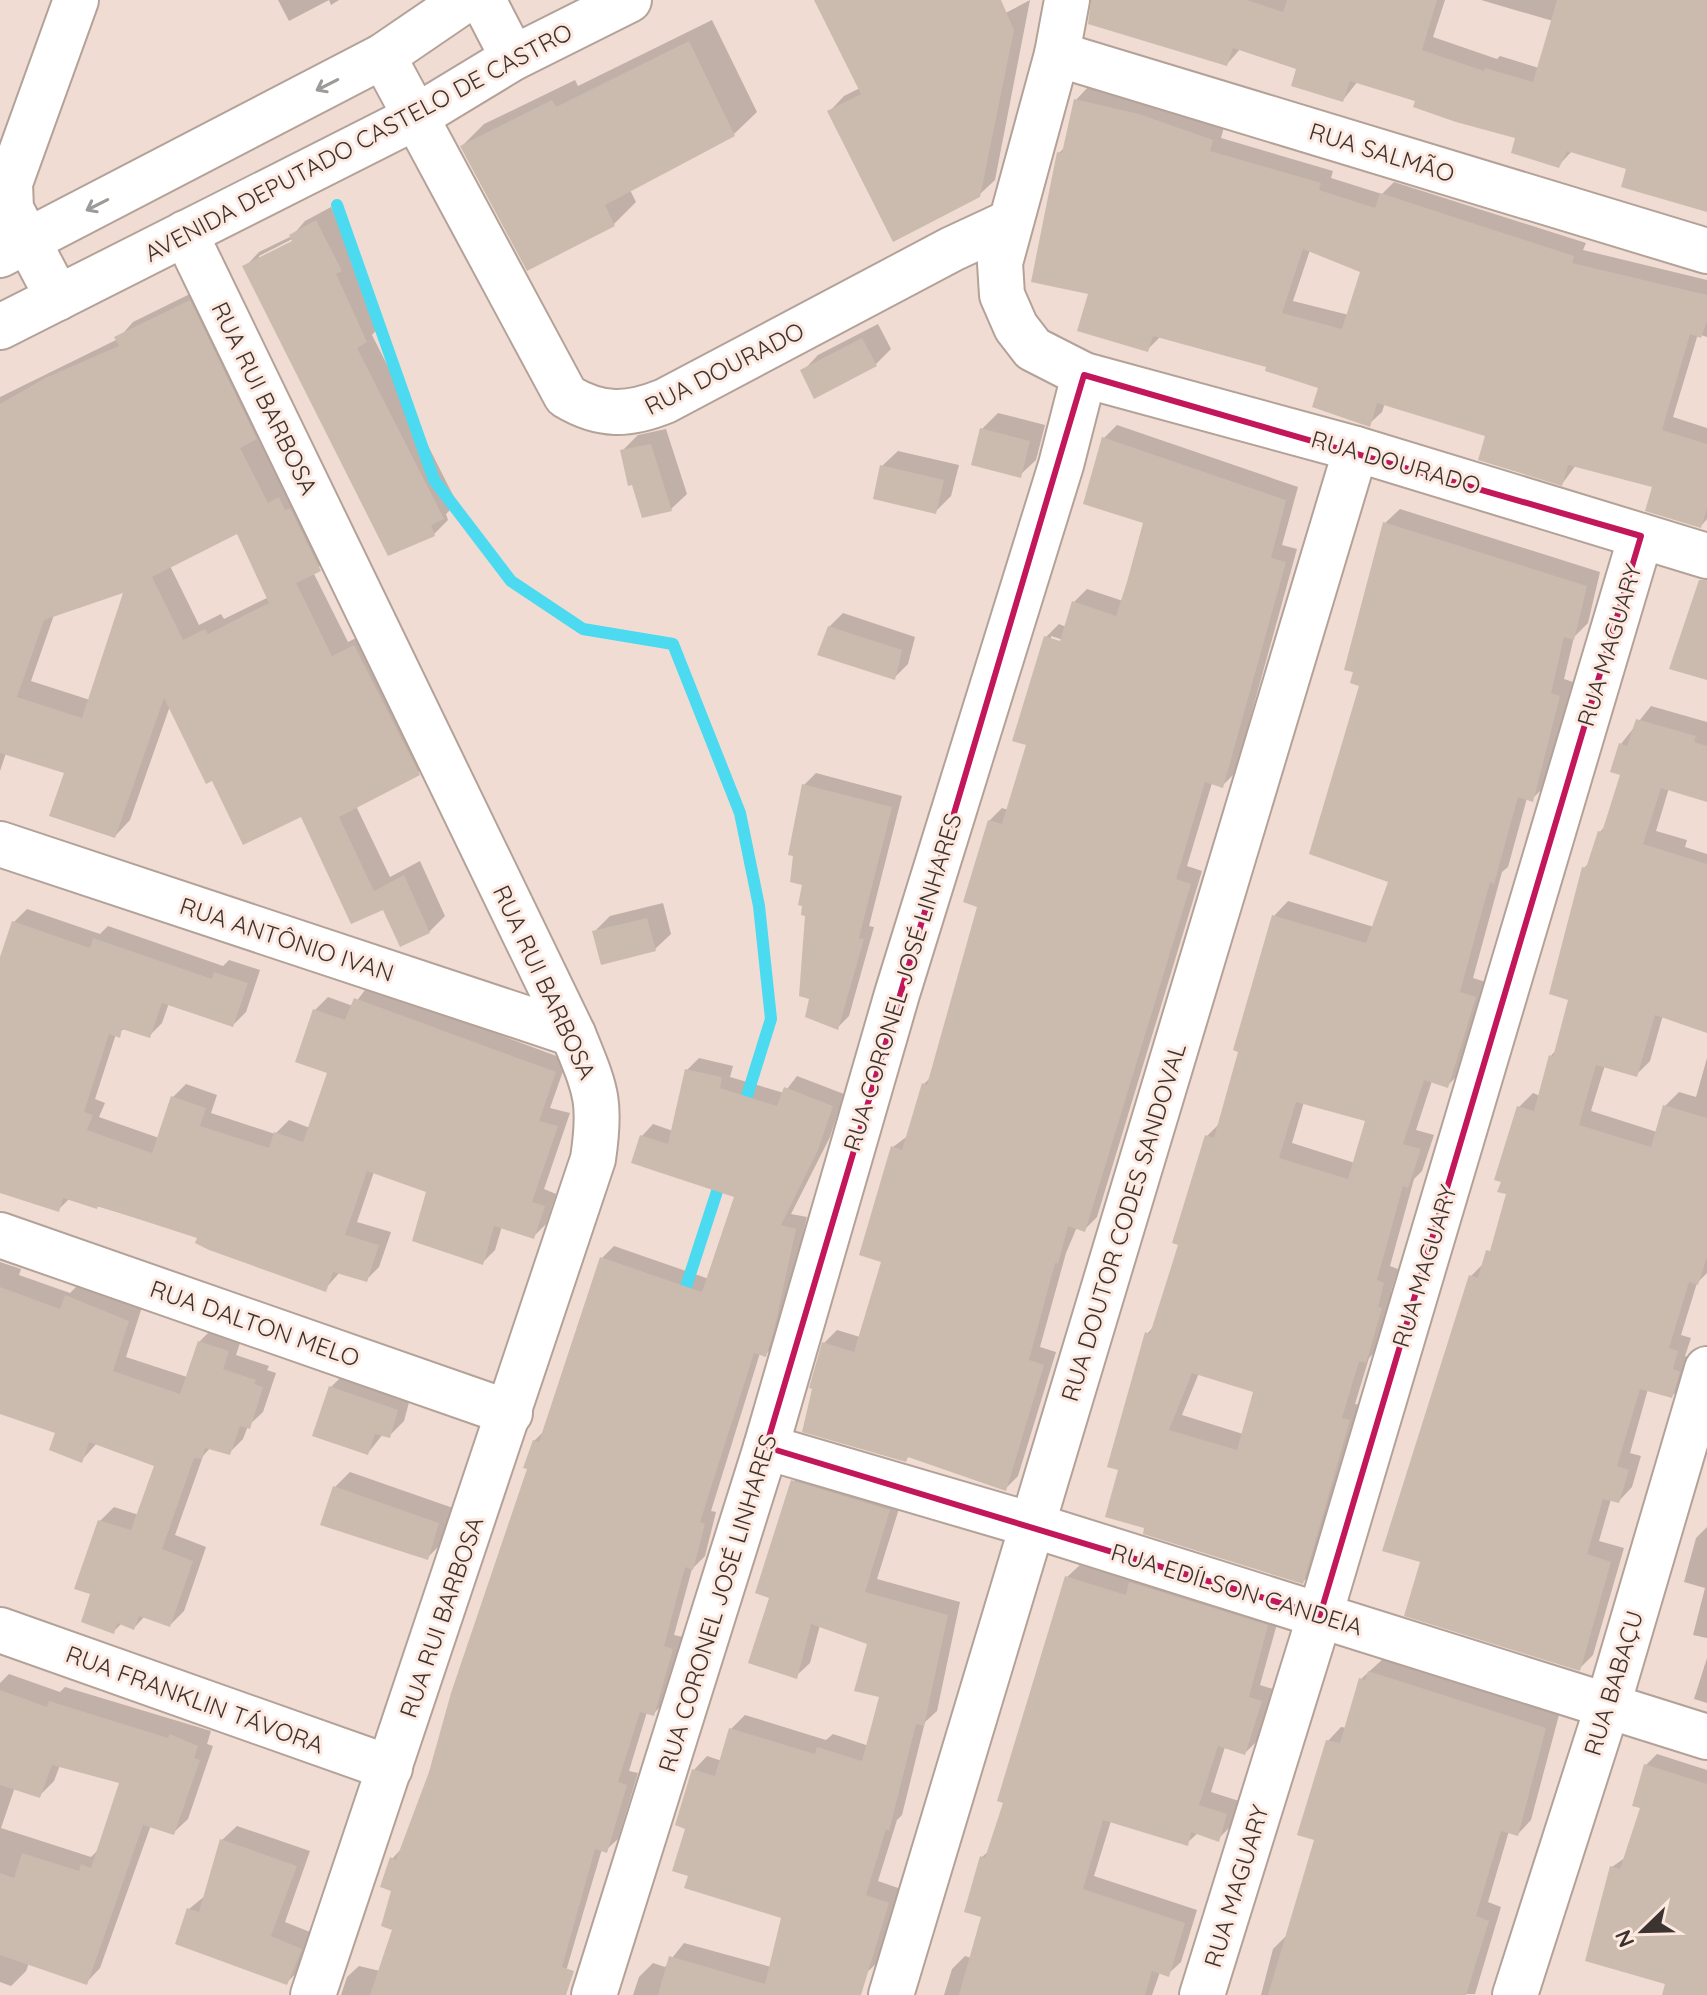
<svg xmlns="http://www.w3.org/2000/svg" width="1707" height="1995" viewBox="0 0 1707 1995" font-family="Quicksand,sans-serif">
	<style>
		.shadow { fill: #0003; fill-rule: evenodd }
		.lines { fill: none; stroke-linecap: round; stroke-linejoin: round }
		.stream { stroke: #4bdaf0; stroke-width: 12 }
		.building { fill: #cbbbae; fill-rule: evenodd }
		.minor-casing { stroke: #b4a298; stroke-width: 48 }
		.secondary-casing { stroke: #b4a298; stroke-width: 48 }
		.minor { stroke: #fff; stroke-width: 44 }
		.secondary { stroke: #fff; stroke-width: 44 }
		.oneway { stroke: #9e9a98 }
		.marked { fill: none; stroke: #c2185b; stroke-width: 6; stroke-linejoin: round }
		.labels { text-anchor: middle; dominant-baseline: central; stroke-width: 6; stroke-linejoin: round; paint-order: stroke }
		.street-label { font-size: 24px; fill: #3c3431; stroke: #fde9df }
	</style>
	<rect width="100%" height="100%" fill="#f0dcd2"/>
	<g class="shadow">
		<polygon points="278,0 339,0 331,5 329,0 289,21"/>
		<polygon points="816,0 992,0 1000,16 1030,0 995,180 979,195 830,111 844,96 860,88"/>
		<polygon points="1097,0 1445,0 1433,37 1497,59 1500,56 1539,68 1553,21 1481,0 1707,0 1707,210 1629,168 1573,150 1558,166 1518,137 1358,81 1343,100 1299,68 1241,48 1227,64"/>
		<polygon points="712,20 757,112 734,134 630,190 636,202 614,224 462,146 484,124 575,80 578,86"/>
		<path d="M1088,87L1153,102L1224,127L1221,138L1333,171L1331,178L1382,194L1394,182L1586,243L1583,250L1707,280V337L1698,334L1673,417L1707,428V519L1701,526L1655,486L1576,465L1562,484L1488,435L1385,403L1382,412L1369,424L1321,387L1269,366L1161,336L1147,350L1090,293L1059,153L1065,147L1076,100ZM1310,250L1363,271L1349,315L1293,301Z"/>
		<path d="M331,207L355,255L350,260L380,326L372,335L457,503L446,514L448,520L434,534L245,267L259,252L292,236L305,221ZM300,235L302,238L259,260V256Z"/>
		<path d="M206,286L272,422L257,436L284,488L295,483L335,553L313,572L348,642L370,631L434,757L418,773L356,806L390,877L420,861L445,916L429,932L384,907L302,815L212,778L170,706L130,820L115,836L66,772L6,753L0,771V397L118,339L133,322ZM238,532L269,597L224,619L221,614L199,625L170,566ZM127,590L90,700L31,681L54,615Z"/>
		<polygon points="878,324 891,349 875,365 803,371 818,355"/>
		<polygon points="998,413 1045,425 1036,460 1020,475 982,429"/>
		<path d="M1117,425L1298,487L1282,545L1297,549L1235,773L1222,786L1212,783L1187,866L1202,871L1097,1217L1084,1230L1077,1227L1066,1253L1040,1347L1056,1352L1018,1476L1005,1489L910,1455L905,1460L824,1343L837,1330L860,1337L883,1261L862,1254L893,1147L909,1135L924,1084L932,1076L980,905L989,821L1002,808L1008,810L1028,744L1046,637L1059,624L1066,627L1074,602L1087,589L1123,601L1146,522L1104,438ZM1051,636L1070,642L1051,641Z"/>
		<polygon points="666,429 687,494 671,509 633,483 622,451 638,435"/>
		<polygon points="898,451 959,465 951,496 936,511 882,466"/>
		<path d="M1400,509L1600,572L1588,623L1574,637L1564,679L1573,682L1546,785L1532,799L1527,798L1508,867L1502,872L1473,978L1489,983L1462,1071L1448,1085L1432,1081L1416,1130L1434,1135L1422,1171L1414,1179L1390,1266L1398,1269L1391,1292L1395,1294L1380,1347L1369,1358L1355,1404L1363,1406L1317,1567L1303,1582L1147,1527L1121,1468L1147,1334L1155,1325L1180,1244L1207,1136L1220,1123L1274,916L1288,901L1374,927L1390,881L1361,684L1385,523ZM1304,1102L1367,1120L1355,1163L1292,1143ZM1199,1373L1256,1391L1243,1434L1182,1415Z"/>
		<polygon points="843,613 915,637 908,664 894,678 829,627"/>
		<polygon points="1651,706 1707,722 1707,800 1669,788 1656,831 1687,840 1685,847 1707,854 1707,1030 1663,1015 1650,1061 1636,1075 1605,1065 1591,1111 1657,1132 1665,1106 1679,1092 1696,1097 1707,1058 1707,1273 1697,1283 1681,1335 1691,1338 1685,1356 1692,1359 1685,1382 1672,1396 1648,1389 1630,1453 1641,1456 1632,1487 1619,1501 1611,1499 1599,1541 1624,1548 1593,1655 1579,1669 1423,1561 1471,1276 1485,1262 1494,1245 1509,1193 1519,1107 1533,1093 1540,1096 1550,1057 1556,1050 1571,998 1584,868 1591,861 1600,832 1606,825 1623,773 1621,744"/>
		<polygon points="816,773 902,796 869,926 874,927 849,1016 837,1028 811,998 804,883 804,785"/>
		<polygon points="663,903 671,934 655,949 594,932 610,916"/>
		<polygon points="27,909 100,934 108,926 223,966 229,960 260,970 246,1012 233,1025 169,1003 162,1023 149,1036 126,1028 116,1034 95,1099 105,1103 99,1117 159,1138 173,1097 186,1084 217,1095 211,1113 275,1134 289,1120 310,1128 329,1072 298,1060 315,1010 328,997 353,1006 368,986 567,1060 550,1108 570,1113 544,1189 556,1194 546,1224 533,1237 502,1226 495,1250 482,1263 429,1191 374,1172 357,1222 391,1232 379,1267 366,1280 340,1272 325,1289 200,1237 70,1198 58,1210 0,1190 0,964 14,922"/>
		<polygon points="699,1058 733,1066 730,1077 784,1093 797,1076 844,1094 830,1137 791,1214 807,1217 777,1343 765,1355 760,1353 711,1511 716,1512 705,1556 692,1569 674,1635 683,1637 665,1702 653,1714 647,1712 629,1771 638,1773 618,1839 606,1850 602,1849 559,1995 341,1995 347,1977 359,1966 380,1971 395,1929 392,1859 402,1848 431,1772 529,1467 534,1441 545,1430 602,1258 614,1246 709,1279 737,1196 642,1136 653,1124 673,1131 687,1070"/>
		<polygon points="0,1262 21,1269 19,1275 70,1293 81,1282 142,1307 126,1357 187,1377 199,1342 214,1327 242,1337 236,1355 269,1366 267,1370 276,1373 263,1412 248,1426 243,1439 229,1453 211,1447 203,1456 175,1535 206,1547 184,1611 170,1625 145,1616 134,1628 122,1623 113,1632 92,1593 100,1521 114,1507 139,1515 157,1465 97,1443 81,1461 57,1432 0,1412"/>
		<polygon points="345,1373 411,1395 404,1421 389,1436 383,1434 368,1453 331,1387"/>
		<polygon points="807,1468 903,1496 877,1579 960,1602 937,1711 925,1722 902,1815 897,1820 878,1881 901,1889 880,1960 843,1995 633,1995 639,1977 653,1963 665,1967 684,1943 771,1967 784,1916 691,1875 687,1827 694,1770 707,1756 722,1761 731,1729 745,1715 826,1740 833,1734 869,1746 882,1696 869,1643 820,1625 810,1663 796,1676 772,1597 793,1482"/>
		<polygon points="350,1472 453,1508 443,1542 427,1558 334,1488"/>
		<polygon points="1707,1527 1707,1638 1693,1635 1705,1588 1684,1582 1696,1538"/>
		<polygon points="1080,1565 1133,1581 1144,1570 1280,1613 1260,1685 1273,1689 1258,1740 1245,1753 1225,1747 1211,1792 1239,1801 1231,1826 1218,1839 1198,1833 1187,1843 1111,1821 1094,1876 1197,1910 1181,1962 1168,1974 1160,1972 1152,1995 944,1995 952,1969 965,1956 971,1958 983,1916 982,1857 990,1850 1067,1577"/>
		<polygon points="1707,1658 1707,1703 1694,1699"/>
		<polygon points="1383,1659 1559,1715 1531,1820 1518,1834 1509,1831 1488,1902 1501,1907 1475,1994 1261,1995 1273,1949 1286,1936 1317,1839 1328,1741 1341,1727 1347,1728 1361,1679"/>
		<path d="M9,1674L60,1692L65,1687L211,1731L207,1744L213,1746L188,1819L173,1833L151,1825L100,1968L86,1983L29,1963L26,1971L11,1986L0,1982V1683ZM60,1765L121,1781L97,1851L91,1857L1,1828L15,1787L40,1795L54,1781Z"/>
		<polygon points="1657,1754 1707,1770 1707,1995 1664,1995 1667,1983 1612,1867 1626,1857 1643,1807 1646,1765"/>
		<polygon points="237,1826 310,1851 285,1922 315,1934 302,1968 287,1982 189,1909 206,1895 222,1840"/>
	</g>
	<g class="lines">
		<g class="stream">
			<polyline points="337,205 434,480 511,581 583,629 673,644 740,813 759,906 771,1019 742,1112"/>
			<polyline points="682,1299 722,1176"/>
		</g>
	</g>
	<g class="building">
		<polygon points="814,0 1001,0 1014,30 980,197 893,242 827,111 861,94"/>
		<polygon points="1091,0 1247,0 1283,12 1287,0 1437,0 1422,50 1484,71 1485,68 1533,82 1557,0 1707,0 1707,212 1621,187 1626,169 1567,151 1559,168 1511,153 1515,138 1456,122 1413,107 1415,101 1350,81 1343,102 1291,86 1296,69 1233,48 1227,66 1088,24"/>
		<polygon points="689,41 735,136 605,205 615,226 527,271 460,146 552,100 556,107"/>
		<path d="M1074,99L1139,114L1213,140L1210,151L1321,183L1319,190L1375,208L1380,193L1574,256L1572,263L1707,295V321L1701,338L1690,334L1662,430L1707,444V508L1701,528L1645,511L1652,487L1568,465L1562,486L1478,460L1485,436L1377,403L1370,427L1312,407L1318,388L1265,371L1266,367L1153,336L1148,352L1077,331L1088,294L1031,282L1057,152L1062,153ZM1303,249L1360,272L1342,329L1282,313Z"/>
		<polygon points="316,220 342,271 336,274 367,342 357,348 444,519 431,525 435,536 388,556 242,266 292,241 289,235"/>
		<path d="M190,300L257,439L240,448L268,503L279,497L285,510L290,508L321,571L296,583L332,656L354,645L420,775L339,817L374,891L404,875L430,933L400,947L383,910L351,924L301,817L243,845L212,781L206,784L164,698L115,838L49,816L64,773L0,753V404L45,378L119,346L114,337ZM237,534L269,603L208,634L205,629L183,640L152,577ZM123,593L82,718L17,697L44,620Z"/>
		<polygon points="862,338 877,366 814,399 800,370"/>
		<polygon points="980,428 1030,441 1021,478 971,465"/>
		<polygon points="1102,437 1286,500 1271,558 1286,562 1223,788 1205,782 1176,879 1191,884 1085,1232 1068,1226 1058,1264 1055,1263 1029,1360 1044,1365 1006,1491 908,1457 906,1462 802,1432 812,1389 809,1388 822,1342 854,1352 881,1262 859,1255 891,1146 902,1150 922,1083 927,1085 977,907 963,902 988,820 1002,824 1026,745 1012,741 1044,636 1060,641 1072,601 1116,616 1127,582 1143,523 1083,504"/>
		<polygon points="651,444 672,511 642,518 632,485 628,486 620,450"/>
		<polygon points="880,465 944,480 936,514 873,499"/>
		<path d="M1383,522L1587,586L1574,640L1564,637L1551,693L1560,696L1533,802L1518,797L1494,884L1490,882L1460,992L1476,997L1448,1088L1424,1080L1403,1144L1421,1149L1408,1188L1403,1186L1377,1280L1384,1283L1378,1307L1382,1308L1366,1363L1359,1361L1342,1418L1350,1420L1303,1584L1143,1534L1144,1528L1105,1517L1118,1470L1107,1467L1145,1332L1150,1334L1178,1245L1172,1243L1205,1135L1214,1138L1238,1052L1233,1050L1272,915L1366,943L1388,882L1309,854L1359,686L1350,683L1353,672L1344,670ZM1296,1102L1365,1121L1348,1179L1279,1158ZM1192,1373L1253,1392L1237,1450L1169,1430Z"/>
		<polygon points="1699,580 1707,580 1707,680 1669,669"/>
		<polygon points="828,626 902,650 895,680 817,655"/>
		<polygon points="1636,719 1696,736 1694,742 1707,746 1707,802 1661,788 1643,844 1707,864 1707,1033 1655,1015 1637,1077 1596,1065 1579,1125 1651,1147 1663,1105 1707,1118 1707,1257 1698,1285 1689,1282 1669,1348 1678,1351 1673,1369 1680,1372 1672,1398 1640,1389 1617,1466 1629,1470 1619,1503 1603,1499 1587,1554 1611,1562 1580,1671 1404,1616 1420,1562 1382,1551 1469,1275 1478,1278 1486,1250 1490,1251 1506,1194 1497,1192 1501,1182 1494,1180 1517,1106 1534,1111 1549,1055 1553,1057 1568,1000 1549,994 1582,867 1586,868 1598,831 1602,832 1620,775 1610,772 1619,743 1627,746"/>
		<polygon points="802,784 892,807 859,938 864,939 838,1030 805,1017 809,999 799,996 805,916 801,915 802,906 798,905 802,885 790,882 793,856 788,855"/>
		<polygon points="647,918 656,951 601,965 592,931"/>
		<polygon points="12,921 90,948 93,938 212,979 214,972 248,983 233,1027 162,1003 150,1038 122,1029 120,1038 109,1034 84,1112 93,1115 87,1130 152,1153 171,1096 206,1108 200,1126 269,1148 274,1132 303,1142 327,1073 295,1062 313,1009 345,1020 354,998 556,1072 539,1121 558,1126 532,1202 545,1206 534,1239 494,1226 483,1265 412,1241 426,1192 367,1171 345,1235 379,1245 367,1282 333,1272 326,1292 209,1250 195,1243 197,1238 98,1206 97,1209 63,1198 59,1212 0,1193 0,957"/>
		<polygon points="685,1069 722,1077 720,1088 777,1106 784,1087 833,1106 818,1150 781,1225 796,1229 775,1326 766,1357 754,1353 700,1522 705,1524 693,1570 685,1567 664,1646 673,1649 654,1716 640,1712 618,1782 627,1785 607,1853 595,1849 562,1967 574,1971 566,1995 370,1995 392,1930 381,1926 391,1891 380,1887 390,1857 396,1860 429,1772 451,1693 527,1469 523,1468 533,1440 539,1442 600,1257 702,1292 734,1197 631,1163 640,1135 668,1144"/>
		<polygon points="0,1287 60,1309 65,1295 129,1321 113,1371 180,1394 198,1341 229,1351 223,1369 256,1380 254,1384 263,1387 250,1429 240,1426 230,1455 205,1448 202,1459 194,1458 162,1549 193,1561 170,1627 139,1616 134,1630 117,1623 114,1634 81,1622 90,1594 74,1589 98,1520 131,1530 154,1466 89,1442 82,1463 49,1450 55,1433 0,1414"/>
		<polygon points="329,1386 398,1410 390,1438 375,1434 368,1455 312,1436"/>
		<polygon points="791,1480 890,1510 865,1592 948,1615 924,1726 916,1724 889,1831 886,1829 866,1895 889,1903 861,1995 658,1995 669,1956 765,1984 781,1918 684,1888 688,1876 672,1871 685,1829 675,1825 692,1769 715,1776 729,1728 815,1754 817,1747 862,1761 879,1697 854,1691 867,1644 811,1624 797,1679 748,1663 769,1598 755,1593"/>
		<polygon points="333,1486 439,1523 428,1560 320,1525"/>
		<polygon points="1065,1576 1126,1595 1129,1582 1268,1625 1249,1697 1262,1701 1245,1755 1218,1746 1199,1805 1227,1814 1219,1842 1191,1832 1188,1846 1103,1820 1083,1889 1185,1923 1169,1977 1152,1971 1145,1995 959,1995 981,1917 964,1912 980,1856 985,1858 1003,1803 997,1801"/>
		<polygon points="1368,1671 1546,1728 1518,1836 1501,1831 1476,1916 1489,1921 1466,1995 1268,1995 1314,1840 1297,1835 1326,1740 1340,1743 1359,1678 1365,1680"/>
		<polygon points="0,1690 47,1707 49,1701 168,1738 170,1734 198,1746 194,1758 200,1760 174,1835 143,1825 87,1985 0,1955 0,1873 14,1878 22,1853 79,1871 81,1864 91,1868 119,1783 52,1765 40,1798 0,1785"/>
		<polygon points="1644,1764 1707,1784 1707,1995 1662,1995 1665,1984 1585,1961 1610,1866 1620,1869 1640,1808 1632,1806"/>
		<polygon points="220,1839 297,1866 271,1936 302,1949 287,1985 175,1944 187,1908 199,1912"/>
	</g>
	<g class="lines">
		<g class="minor-casing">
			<g id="minor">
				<polyline points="1067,0 1057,54 1000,263 1002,295 1016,327 1033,349 1084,375 1356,449 1707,556"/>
				<polyline points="1057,54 1707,251"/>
				<path d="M383,56L566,396C601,417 628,416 665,401L952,249L1008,223"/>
				<path d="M185,233L573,1034C595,1089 602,1099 593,1159L313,1995"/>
				<polyline points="58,298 11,209 10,183 76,0"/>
				<polyline points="0,844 573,1034"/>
				<polyline points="0,1235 510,1413"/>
				<polyline points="766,1447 1032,1525 1707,1737"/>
				<polyline points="0,1630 390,1768"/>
				<polyline points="594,1995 766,1447 897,994 1061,465 1084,375"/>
				<polyline points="891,1995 1356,449"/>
				<polyline points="1202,1995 1320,1615 1641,536"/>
				<polyline points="1515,1995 1608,1705 1707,1369"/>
			</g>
		</g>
		<g class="secondary-casing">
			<g id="secondary">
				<polyline points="483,0 513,58"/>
				<polyline points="0,255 383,56 465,0"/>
				<polyline points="0,327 414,118 513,58 629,0"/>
			</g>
		</g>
		<use href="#minor" class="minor"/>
		<use href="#secondary" class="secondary"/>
	</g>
	<defs><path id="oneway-shaft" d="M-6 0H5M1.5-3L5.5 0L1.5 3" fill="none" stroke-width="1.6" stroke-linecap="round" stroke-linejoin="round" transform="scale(2)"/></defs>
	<g class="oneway">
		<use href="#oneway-shaft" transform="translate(327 85) rotate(153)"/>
		<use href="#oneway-shaft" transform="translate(97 205) rotate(153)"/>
	</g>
	<path class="marked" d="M1084,375L1641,536L1320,1615L766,1447Z"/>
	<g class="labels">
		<g class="street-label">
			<text transform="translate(358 142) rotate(-28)">AVENIDA DEPUTADO CASTELO DE CASTRO</text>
			<text transform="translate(1382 152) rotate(17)">RUA SALMÃO</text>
			<text transform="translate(724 368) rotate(-27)">RUA DOURADO</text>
			<text transform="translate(265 398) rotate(64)">RUA RUI BARBOSA</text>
			<text transform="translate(1396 462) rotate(16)">RUA DOURADO</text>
			<text transform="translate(1609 645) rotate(-73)">RUA MAGUARY</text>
			<text transform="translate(287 939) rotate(18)">RUA ANTÔNIO IVAN</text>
			<text transform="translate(545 982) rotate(65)">RUA RUI BARBOSA</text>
			<text transform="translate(902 982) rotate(-73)">RUA CORONEL JOSÉ LINHARES</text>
			<text transform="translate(1123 1222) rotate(-73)">RUA DOUTOR CODES SANDOVAL</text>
			<text transform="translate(1424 1266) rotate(-73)">RUA MAGUARY</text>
			<text transform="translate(255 1323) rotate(19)">RUA DALTON MELO</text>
			<text transform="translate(1237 1589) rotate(17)">RUA EDÍLSON CANDEIA</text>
			<text transform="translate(717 1603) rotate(-73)">RUA CORONEL JOSÉ LINHARES</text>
			<text transform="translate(441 1617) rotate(-71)">RUA RUI BARBOSA</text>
			<text transform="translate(1613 1683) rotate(-73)">RUA BABAÇU</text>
			<text transform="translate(195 1699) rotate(20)">RUA FRANKLIN TÁVORA</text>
			<text transform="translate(1236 1886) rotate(-73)">RUA MAGUARY</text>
		</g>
	</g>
	<g transform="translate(1643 1931) rotate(247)" stroke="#fde9df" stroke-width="6" paint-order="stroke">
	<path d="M0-6L14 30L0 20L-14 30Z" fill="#3c3431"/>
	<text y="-12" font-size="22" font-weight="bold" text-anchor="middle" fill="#3c3431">N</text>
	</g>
</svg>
